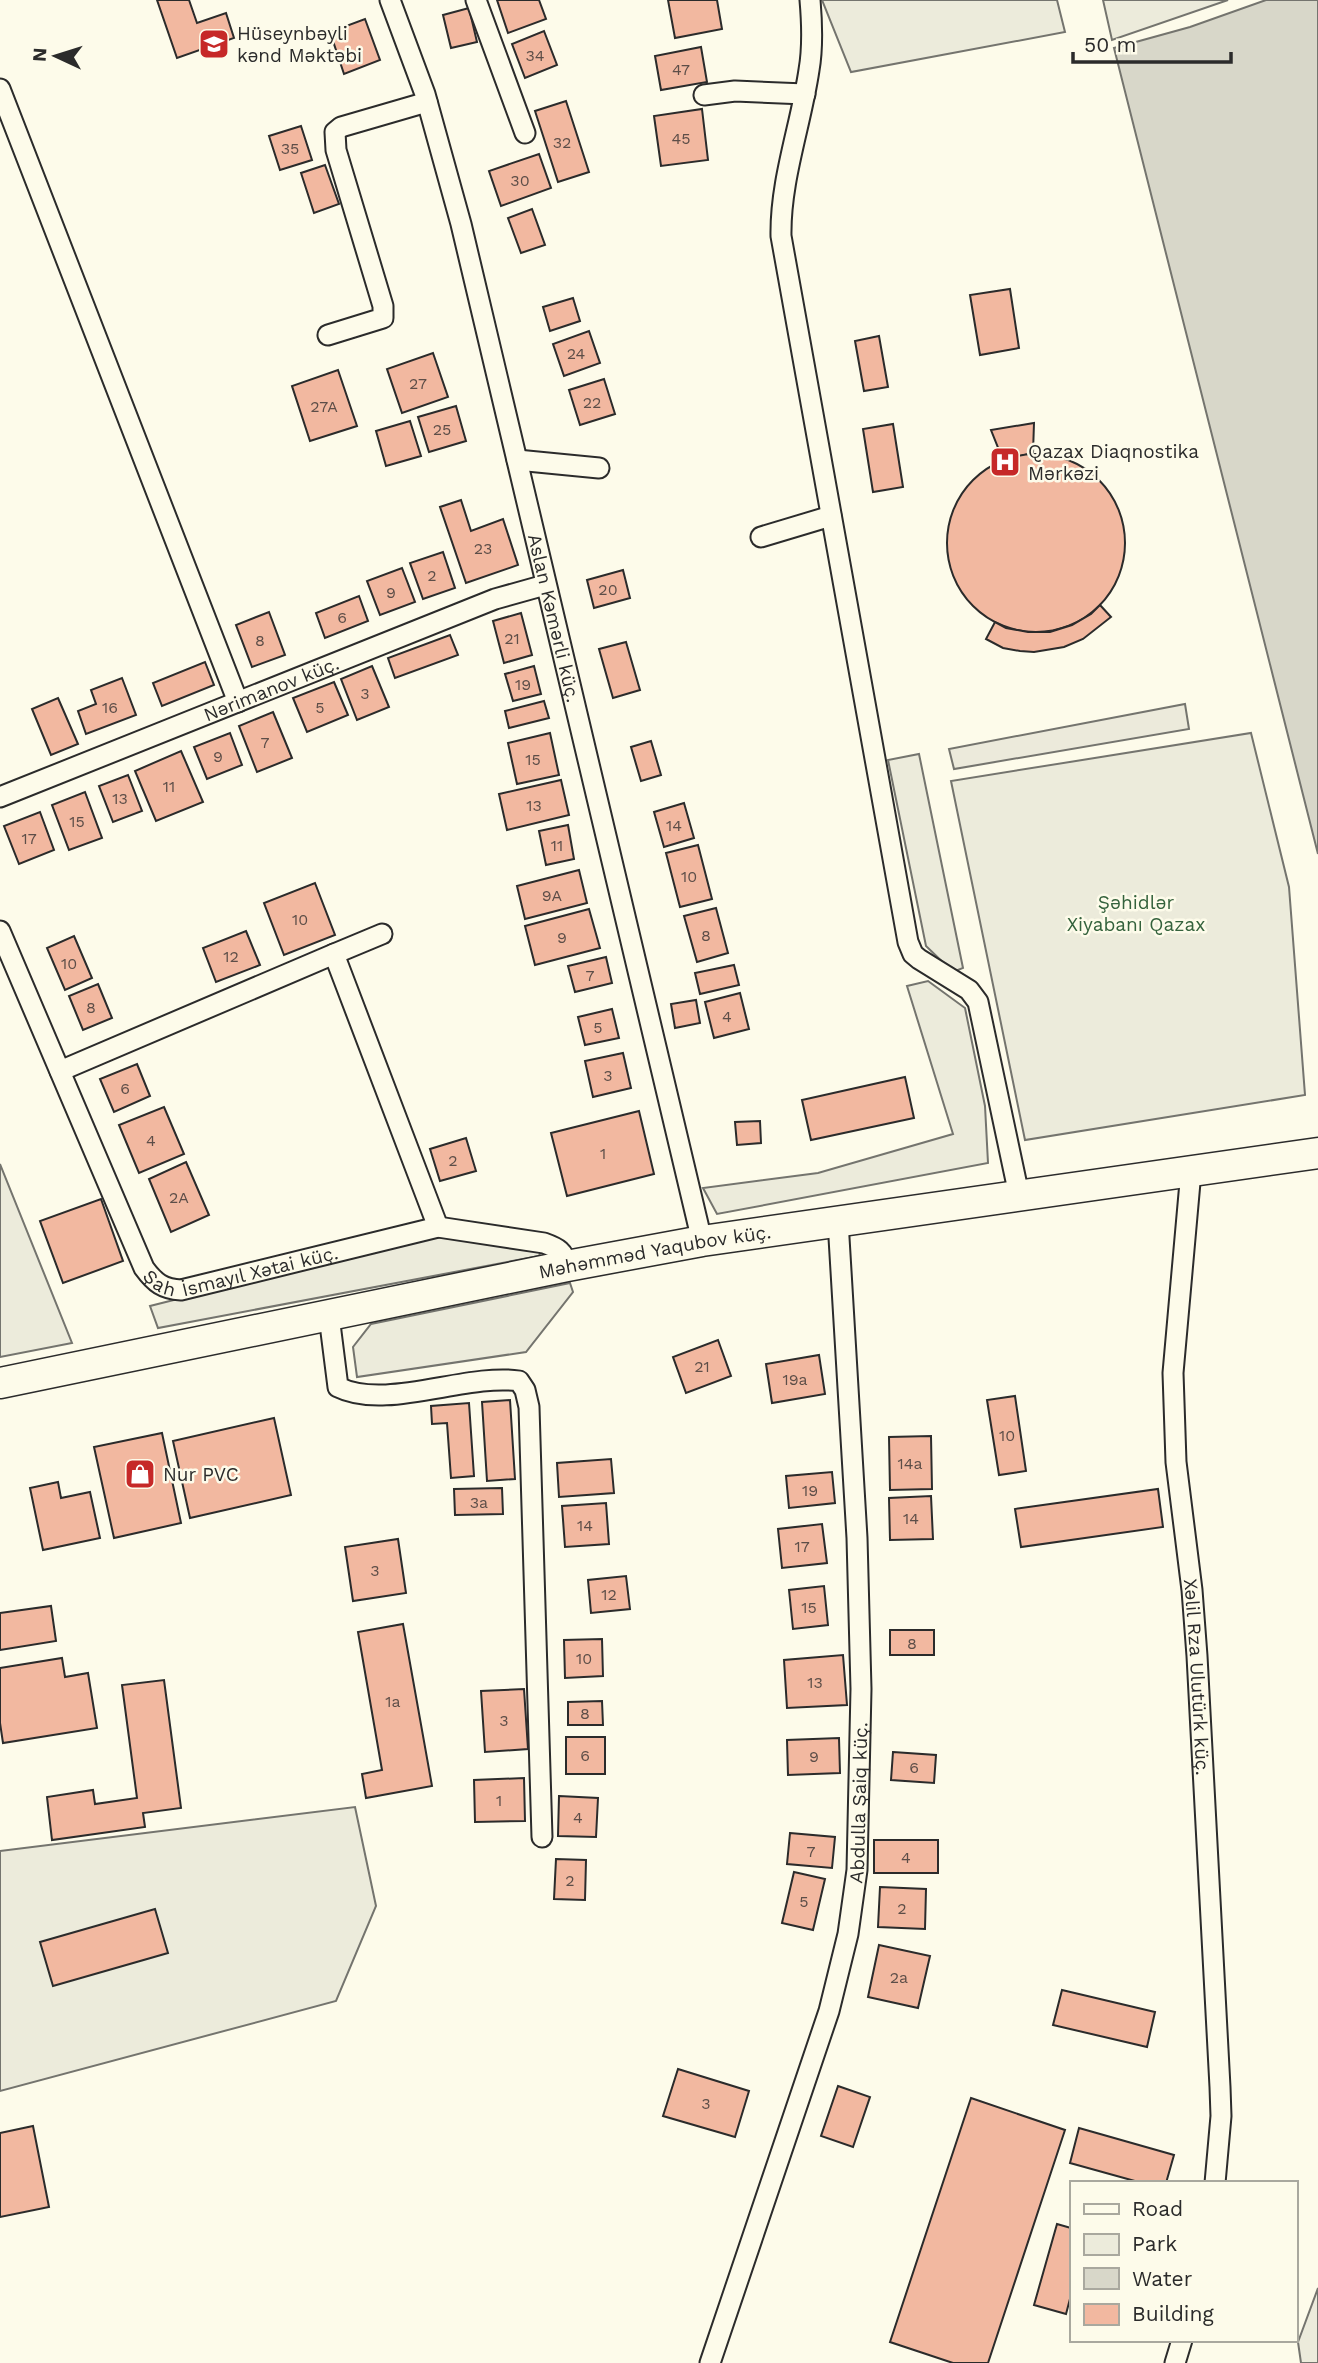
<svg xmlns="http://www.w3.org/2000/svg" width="1318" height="2363" viewBox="0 0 1318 2363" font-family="'Work Sans',sans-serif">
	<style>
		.green { fill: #ecebdb; stroke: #74746e; stroke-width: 2 }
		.parking { fill: #eceadb; stroke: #74746e; stroke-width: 2 }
		.water { fill: #d8d7c9; stroke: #74746e; stroke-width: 2 }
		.building { fill: #f2b8a0; stroke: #2b2b2b; stroke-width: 2 }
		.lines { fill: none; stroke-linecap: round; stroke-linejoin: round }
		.street-casing { stroke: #2b2b2b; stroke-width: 23 }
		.primary-casing { stroke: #2b2b2b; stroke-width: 33 }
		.street { stroke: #fdfbea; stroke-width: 19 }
		.primary { stroke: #fdfbea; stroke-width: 30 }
		.labels { text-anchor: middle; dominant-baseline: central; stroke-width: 5; stroke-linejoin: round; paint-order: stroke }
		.number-label { font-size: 16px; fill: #5d4e48 }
		.poi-label { font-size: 19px; fill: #2b2b2b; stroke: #fdfbea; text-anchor: start }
		.street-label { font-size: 19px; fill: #2b2b2b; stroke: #fdfbea }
		.park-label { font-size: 19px; fill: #34623c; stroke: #fdfbea }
	</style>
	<rect width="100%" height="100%" fill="#fdfbea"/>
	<g class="green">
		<polygon points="822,0 1057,0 1065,32 851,72"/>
		<polygon points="1103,0 1228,0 1112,40"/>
		<polygon points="1251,733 1289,887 1305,1095 1025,1140 951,781"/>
		<polygon points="919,754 963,968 953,972 926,946 888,760"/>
		<polygon points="928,981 965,1008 985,1106 988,1163 717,1214 703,1188 818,1173 953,1134 907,986"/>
		<polygon points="0,1164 72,1343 0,1357"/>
		<polygon points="435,1234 541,1250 539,1256 158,1328 150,1306"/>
		<polygon points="570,1283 573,1292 526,1352 357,1377 353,1347 371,1324"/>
		<polygon points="355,1807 376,1906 336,2001 0,2091 0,1851"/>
		<polygon points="1318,2288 1318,2363 1301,2363 1298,2342"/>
	</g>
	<polygon class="parking" points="1185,704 1189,729 954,769 949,749"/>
	<polygon class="water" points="1266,0 1318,0 1318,854 1114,48 1190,27"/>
	<g class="building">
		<polygon points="157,0 189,0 197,23 226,13 234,38 177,58"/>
		<polygon points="497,0 539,0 546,19 508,33"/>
		<polygon points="668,0 717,0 722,29 675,38"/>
		<polygon points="469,8 477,42 451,48 443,15"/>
		<polygon points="365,19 380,60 344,74 330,32"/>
		<polygon points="544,31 557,65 525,78 512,44"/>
		<polygon points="701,47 707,82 661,90 655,56"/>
		<polygon points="566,101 589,172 558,182 535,111"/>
		<polygon points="702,109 708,160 661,166 654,116"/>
		<polygon points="301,126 312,160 280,170 269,136"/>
		<polygon points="539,154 551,188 501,206 489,171"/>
		<polygon points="325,165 339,204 314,213 301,173"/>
		<polygon points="532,209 545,245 521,253 508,218"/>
		<polygon points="1010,289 1019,348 980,355 970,295"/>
		<polygon points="573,298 580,321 550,331 543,307"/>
		<polygon points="589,331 600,363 564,376 553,344"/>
		<polygon points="879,336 888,387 864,391 855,341"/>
		<polygon points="433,353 448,397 402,413 387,369"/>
		<polygon points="338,370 357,426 310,441 292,386"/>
		<polygon points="604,379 615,414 580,425 569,390"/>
		<polygon points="456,406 466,441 429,452 418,417"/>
		<polygon points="410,421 421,456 386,466 376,431"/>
		<polygon points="1034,423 1033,453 1003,460 991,430"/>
		<polygon points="893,424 903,487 873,492 863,429"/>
		<circle cx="1036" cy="543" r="89"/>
		<polygon points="461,500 471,531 503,519 518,565 466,583 440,507"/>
		<polygon points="443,552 455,588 423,599 410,563"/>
		<polygon points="402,568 415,602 380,615 367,581"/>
		<polygon points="623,570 630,598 594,608 587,580"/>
		<polygon points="359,596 368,621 325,638 316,613"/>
		<polygon points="1100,605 1111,617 1083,639 1064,647 1034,652 1020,651 1003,648 986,639 995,622 1006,628 1028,632 1050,632 1072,625 1091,614"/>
		<polygon points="269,612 285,655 252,667 236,625"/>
		<polygon points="521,613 532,655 504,663 493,621"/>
		<polygon points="450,635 458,655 395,678 388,658"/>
		<polygon points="626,642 640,690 613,698 599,649"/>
		<polygon points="205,662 214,685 162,706 153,683"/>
		<polygon points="372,666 389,707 357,720 341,679"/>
		<polygon points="534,666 541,694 513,701 505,674"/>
		<polygon points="122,678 136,715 86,734 78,711 96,704 91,690"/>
		<polygon points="334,682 348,715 307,732 293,698"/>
		<polygon points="58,698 78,744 51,755 32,709"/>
		<polygon points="544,701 549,718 509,728 505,711"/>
		<polygon points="273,712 292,758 257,772 239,726"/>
		<polygon points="230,733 242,765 207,779 194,747"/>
		<polygon points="550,733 559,775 517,784 508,743"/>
		<polygon points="651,741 661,775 641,781 631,747"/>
		<polygon points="181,751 203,802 156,821 135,771"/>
		<polygon points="128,775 142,811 113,822 99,786"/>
		<polygon points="561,780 569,815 507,830 499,794"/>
		<polygon points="85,792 102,838 69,850 52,805"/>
		<polygon points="684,803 694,838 664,847 654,812"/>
		<polygon points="40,812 54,850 19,864 4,826"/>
		<polygon points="568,825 574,859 546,865 539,831"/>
		<polygon points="698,845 712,899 680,907 666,853"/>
		<polygon points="579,870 587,903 525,919 517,886"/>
		<polygon points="315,883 335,935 284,955 264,903"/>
		<polygon points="716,908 728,953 697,962 684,916"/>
		<polygon points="589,909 600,948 535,965 525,926"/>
		<polygon points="246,931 260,965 216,982 203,948"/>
		<polygon points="74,936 92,978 65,990 47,948"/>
		<polygon points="606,957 612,983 575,992 568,966"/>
		<polygon points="734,965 739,985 700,994 695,973"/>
		<polygon points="98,984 112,1018 83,1030 69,996"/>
		<polygon points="740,993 749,1029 714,1038 705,1002"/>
		<polygon points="696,1000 700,1023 675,1028 671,1004"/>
		<polygon points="612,1009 619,1038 585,1045 578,1017"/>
		<polygon points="623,1053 631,1088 593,1097 585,1061"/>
		<polygon points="137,1064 150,1096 114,1112 100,1079"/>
		<polygon points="905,1077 914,1118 811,1140 802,1100"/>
		<polygon points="164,1107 184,1154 139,1173 119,1125"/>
		<polygon points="639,1111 654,1174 567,1196 551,1133"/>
		<polygon points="760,1121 761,1143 737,1145 735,1122"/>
		<polygon points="466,1138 476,1171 440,1181 430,1149"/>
		<polygon points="186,1162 209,1215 171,1232 149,1179"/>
		<polygon points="101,1199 123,1261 63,1283 40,1221"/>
		<polygon points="718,1340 731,1376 686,1393 673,1357"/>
		<polygon points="819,1355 825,1394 772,1403 766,1364"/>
		<polygon points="1015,1396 1026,1471 999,1475 987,1400"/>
		<polygon points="510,1400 515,1479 487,1481 482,1402"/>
		<polygon points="469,1403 474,1476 451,1478 447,1423 432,1424 431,1406"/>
		<polygon points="274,1418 291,1495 190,1518 173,1441"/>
		<polygon points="162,1433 181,1523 114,1538 94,1447"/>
		<polygon points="931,1436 932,1489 890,1490 889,1437"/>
		<polygon points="611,1459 614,1493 559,1497 557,1463"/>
		<polygon points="832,1472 835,1503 789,1508 786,1476"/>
		<polygon points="58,1482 61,1498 90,1492 100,1538 43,1550 30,1488"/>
		<polygon points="502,1488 503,1514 455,1515 454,1489"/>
		<polygon points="1158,1489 1163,1527 1021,1547 1015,1509"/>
		<polygon points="931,1496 933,1539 890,1540 889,1498"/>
		<polygon points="606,1503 609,1544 565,1547 562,1506"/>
		<polygon points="822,1524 827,1563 782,1568 778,1529"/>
		<polygon points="398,1539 406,1593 353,1601 345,1547"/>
		<polygon points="626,1576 630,1609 591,1613 588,1580"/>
		<polygon points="824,1586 828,1625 793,1629 789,1590"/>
		<polygon points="51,1606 56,1641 0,1650 0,1613"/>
		<polygon points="403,1624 432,1786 366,1798 362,1774 382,1770 358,1632"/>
		<rect x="890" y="1630" width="44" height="25"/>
		<polygon points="602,1639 603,1676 565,1678 564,1640"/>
		<polygon points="843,1655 847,1705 787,1708 784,1660"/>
		<polygon points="62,1658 65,1677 88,1673 97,1728 3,1743 0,1723 0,1668"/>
		<polygon points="164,1680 181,1808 143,1813 145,1827 52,1840 47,1797 93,1790 95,1804 137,1798 122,1685"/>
		<polygon points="524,1689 528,1749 485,1752 481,1691"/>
		<polygon points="602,1701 603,1725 568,1725 568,1702"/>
		<rect x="566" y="1737" width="39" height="37"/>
		<polygon points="839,1738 840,1773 788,1775 787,1740"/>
		<polygon points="893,1752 936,1755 934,1783 891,1780"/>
		<polygon points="524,1778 525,1821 475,1822 474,1780"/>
		<polygon points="559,1796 598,1798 596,1837 558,1836"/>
		<polygon points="790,1833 835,1837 832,1868 787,1864"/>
		<rect x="874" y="1840" width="64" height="33"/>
		<polygon points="556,1859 586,1860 585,1900 554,1899"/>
		<polygon points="794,1872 825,1879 813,1930 782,1923"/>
		<polygon points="880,1887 926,1889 925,1929 878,1927"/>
		<polygon points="155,1909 168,1953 53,1986 40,1942"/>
		<polygon points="879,1945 930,1956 918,2008 868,1997"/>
		<polygon points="1062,1990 1155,2012 1147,2047 1053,2025"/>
		<polygon points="678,2069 749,2091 735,2137 663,2116"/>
		<polygon points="838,2086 870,2097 853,2147 821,2136"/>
		<polygon points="971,2098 1065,2130 988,2363 953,2363 890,2342"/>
		<polygon points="33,2126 49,2207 0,2217 0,2133"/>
		<polygon points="1079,2128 1174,2155 1166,2183 1142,2183 1070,2163"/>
		<polygon points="1057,2224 1071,2228 1071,2295 1066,2314 1034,2305"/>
	</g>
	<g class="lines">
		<g class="street-casing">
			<g id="street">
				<path id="s1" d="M390,0L425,94L461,224L702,1241"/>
				<polyline points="476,0 525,133"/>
				<path d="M810,0C812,23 813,47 809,70C801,125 780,180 781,236L908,942L913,954L919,959L969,990L978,1002L1019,1195"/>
				<polyline points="0,89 238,702"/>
				<polyline points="704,95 735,91 805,94"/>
				<polyline points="328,335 383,318 383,306 336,150 335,132 341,127 427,102"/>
				<polyline points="517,460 599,468"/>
				<polyline points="761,537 831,516"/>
				<path id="s2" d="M0,797L495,599L545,585"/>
				<path id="s3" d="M0,931L144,1268C155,1283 163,1289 181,1290L438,1227L544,1243C558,1248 564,1251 567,1266"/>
				<polyline points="334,954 382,934"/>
				<polyline points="60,1071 334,954 438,1227"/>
				<path id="s4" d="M1191,1171L1173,1373L1176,1462L1192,1590L1197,1656L1220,2087L1221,2116L1215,2183"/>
				<path d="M329,1316L338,1387C386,1411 466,1373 519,1381L525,1390L529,1407L542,1837"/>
				<path id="s5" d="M710,2363L829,2011L848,1934L857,1870L861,1689L857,1538L838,1221"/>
				<polyline points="1175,2363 1182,2340"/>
			</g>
		</g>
		<g class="primary-casing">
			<g id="primary">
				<path id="s6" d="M0,1383L567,1266L702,1241L1318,1153"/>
			</g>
		</g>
		<use href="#street" class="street"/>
		<use href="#primary" class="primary"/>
	</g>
	<defs>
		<g id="school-square" transform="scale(1.575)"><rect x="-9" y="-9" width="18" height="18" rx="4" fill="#c62828" stroke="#fdfbea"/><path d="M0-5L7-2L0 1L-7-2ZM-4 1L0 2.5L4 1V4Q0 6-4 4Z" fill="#fff"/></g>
		<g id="hospital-square" transform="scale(1.575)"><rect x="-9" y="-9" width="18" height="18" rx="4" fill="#c62828" stroke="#fdfbea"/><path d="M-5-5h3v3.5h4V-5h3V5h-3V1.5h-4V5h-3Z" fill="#fff"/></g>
		<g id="shop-square" transform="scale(1.575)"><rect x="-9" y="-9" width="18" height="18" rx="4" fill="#c62828" stroke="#fdfbea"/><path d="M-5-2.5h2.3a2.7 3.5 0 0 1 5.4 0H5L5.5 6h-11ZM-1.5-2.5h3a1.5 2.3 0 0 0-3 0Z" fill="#fff"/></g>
	</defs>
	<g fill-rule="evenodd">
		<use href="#school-square" x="214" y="44"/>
		<use href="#hospital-square" x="1005" y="462"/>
		<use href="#shop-square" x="140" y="1474"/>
	</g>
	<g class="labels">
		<g class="number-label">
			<text x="535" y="55">34</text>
			<text x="681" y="69">47</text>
			<text x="681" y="138">45</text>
			<text x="562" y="142">32</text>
			<text x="290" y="148">35</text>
			<text x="520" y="180">30</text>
			<text x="576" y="353">24</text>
			<text x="418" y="383">27</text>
			<text x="592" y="402">22</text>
			<text x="324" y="406">27A</text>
			<text x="442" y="429">25</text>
			<text x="483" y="548">23</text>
			<text x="432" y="575">2</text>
			<text x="608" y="589">20</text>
			<text x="391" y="592">9</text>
			<text x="342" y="617">6</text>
			<text x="512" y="638">21</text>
			<text x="260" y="640">8</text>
			<text x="523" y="684">19</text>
			<text x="365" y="693">3</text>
			<text x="110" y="707">16</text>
			<text x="320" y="707">5</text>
			<text x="265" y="742">7</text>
			<text x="218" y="756">9</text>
			<text x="533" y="759">15</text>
			<text x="169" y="786">11</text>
			<text x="120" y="798">13</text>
			<text x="534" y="805">13</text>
			<text x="77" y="821">15</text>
			<text x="674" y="825">14</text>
			<text x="29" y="838">17</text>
			<text x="557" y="845">11</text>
			<text x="689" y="876">10</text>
			<text x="552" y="895">9A</text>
			<text x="300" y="919">10</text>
			<text x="706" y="935">8</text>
			<text x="562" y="937">9</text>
			<text x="231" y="956">12</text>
			<text x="69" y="963">10</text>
			<text x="590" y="975">7</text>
			<text x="91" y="1007">8</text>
			<text x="727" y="1016">4</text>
			<text x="598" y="1027">5</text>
			<text x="608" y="1075">3</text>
			<text x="125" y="1088">6</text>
			<text x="151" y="1140">4</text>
			<text x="603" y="1153">1</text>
			<text x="453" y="1160">2</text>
			<text x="179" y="1197">2A</text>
			<text x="702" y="1366">21</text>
			<text x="795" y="1379">19a</text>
			<text x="1007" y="1435">10</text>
			<text x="910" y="1463">14a</text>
			<text x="810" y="1490">19</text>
			<text x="479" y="1502">3a</text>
			<text x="911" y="1518">14</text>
			<text x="585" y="1525">14</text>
			<text x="802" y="1546">17</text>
			<text x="375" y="1570">3</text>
			<text x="609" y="1594">12</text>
			<text x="809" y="1607">15</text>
			<text x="912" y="1643">8</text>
			<text x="584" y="1658">10</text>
			<text x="815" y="1682">13</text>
			<text x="393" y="1701">1a</text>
			<text x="585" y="1713">8</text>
			<text x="504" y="1720">3</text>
			<text x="585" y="1755">6</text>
			<text x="814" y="1756">9</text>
			<text x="914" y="1767">6</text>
			<text x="499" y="1800">1</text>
			<text x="578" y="1817">4</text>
			<text x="811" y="1851">7</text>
			<text x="906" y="1857">4</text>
			<text x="570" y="1880">2</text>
			<text x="804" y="1901">5</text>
			<text x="902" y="1908">2</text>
			<text x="899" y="1977">2a</text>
			<text x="706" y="2103">3</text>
		</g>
		<g class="poi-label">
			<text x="237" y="33">Hüseynbəyli<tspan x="237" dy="22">kənd Məktəbi</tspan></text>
			<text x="1028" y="451">Qazax Diaqnostika<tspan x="1028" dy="22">Mərkəzi</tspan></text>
			<text x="163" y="1474">Nur PVC</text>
		</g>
		<g class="street-label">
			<text stroke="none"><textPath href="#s1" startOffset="640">Aslan Kəmərli küç.</textPath></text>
			<text stroke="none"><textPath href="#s2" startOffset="292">Nərimanov küç.</textPath></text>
			<text stroke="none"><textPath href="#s6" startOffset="668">Məhəmməd Yaqubov küç.</textPath></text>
			<text stroke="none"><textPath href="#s3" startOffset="472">Şah İsmayıl Xətai küç.</textPath></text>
			<text stroke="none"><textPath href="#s4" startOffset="508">Xəlil Rza Ulutürk küç.</textPath></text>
			<text stroke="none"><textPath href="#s5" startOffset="583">Abdulla Şaiq küç.</textPath></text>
		</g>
		<g class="park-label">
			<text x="1136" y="902">Şəhidlər<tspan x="1136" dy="22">Xiyabanı Qazax</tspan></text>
		</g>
	</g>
	<rect x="1070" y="2181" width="228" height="161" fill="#fdfbea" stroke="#a9a89e" stroke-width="2"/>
	<rect x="1084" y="2204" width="35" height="10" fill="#fdfbea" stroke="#a9a89e" stroke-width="2"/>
	<text x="1132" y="2216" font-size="21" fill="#2b2b2b">Road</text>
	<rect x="1084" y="2234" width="35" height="21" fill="#ecebdb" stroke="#a9a89e" stroke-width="2"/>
	<text x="1132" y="2251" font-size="21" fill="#2b2b2b">Park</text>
	<rect x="1084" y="2268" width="35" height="21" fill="#d8d7c9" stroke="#a9a89e" stroke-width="2"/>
	<text x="1132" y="2286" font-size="21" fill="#2b2b2b">Water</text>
	<rect x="1084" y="2304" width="35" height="21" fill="#f2b8a0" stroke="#a9a89e" stroke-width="2"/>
	<text x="1132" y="2321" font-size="21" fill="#2b2b2b">Building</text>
	<g transform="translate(56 56) rotate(274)" stroke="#fdfbea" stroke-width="5" paint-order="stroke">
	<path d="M0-5L12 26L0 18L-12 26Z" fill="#2b2b2b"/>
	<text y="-10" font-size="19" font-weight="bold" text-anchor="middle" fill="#2b2b2b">N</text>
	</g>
	<path d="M1073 52v10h158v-10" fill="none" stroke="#2b2b2b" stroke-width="3.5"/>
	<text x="1084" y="52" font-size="21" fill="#2b2b2b" stroke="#fdfbea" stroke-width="5" paint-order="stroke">50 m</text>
</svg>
